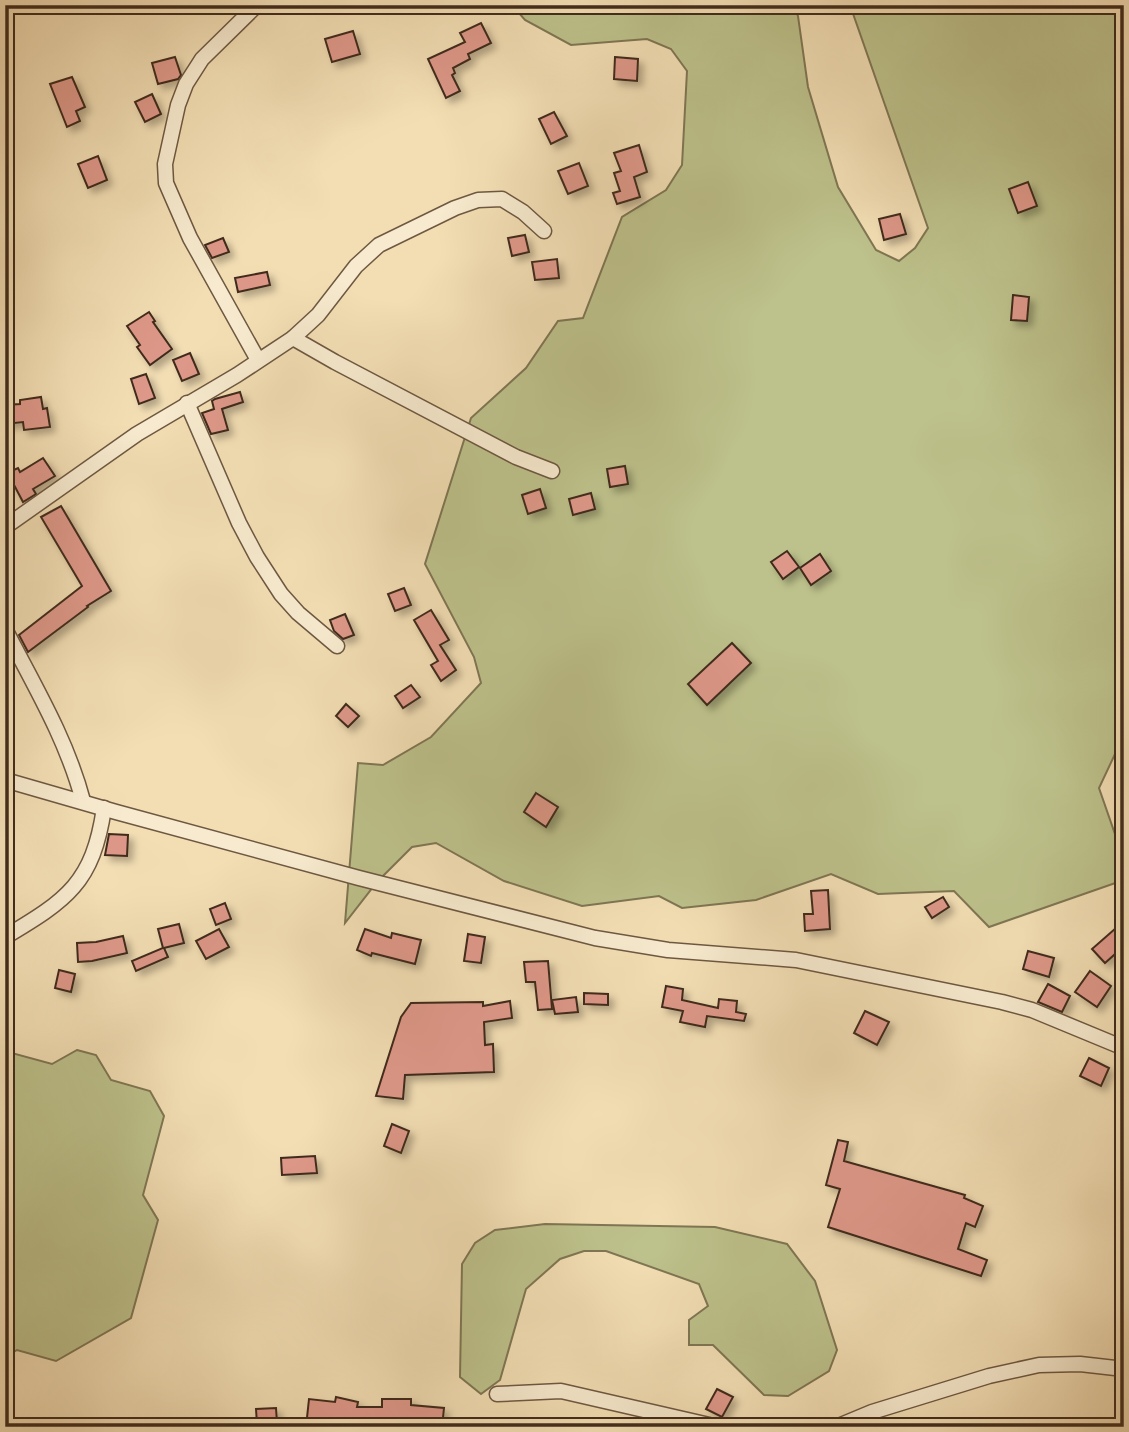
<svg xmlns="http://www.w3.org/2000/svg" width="1129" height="1432" viewBox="0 0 1129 1432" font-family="'IM FELL Great Primer',serif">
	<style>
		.green { fill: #bdc18b; stroke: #7f7654; stroke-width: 2 }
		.building { fill: #de9889; stroke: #412c1c; stroke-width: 2; filter: url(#shadow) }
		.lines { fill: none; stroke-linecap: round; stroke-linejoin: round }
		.minor-casing { stroke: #6e5842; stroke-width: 17 }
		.minor { stroke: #f7eace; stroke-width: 14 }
	</style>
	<defs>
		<filter id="shadow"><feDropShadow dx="5" dy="5" stdDeviation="3.5" flood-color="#0004"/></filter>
	</defs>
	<rect width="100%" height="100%" fill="#f3deb4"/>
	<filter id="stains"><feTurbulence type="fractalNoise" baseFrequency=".00286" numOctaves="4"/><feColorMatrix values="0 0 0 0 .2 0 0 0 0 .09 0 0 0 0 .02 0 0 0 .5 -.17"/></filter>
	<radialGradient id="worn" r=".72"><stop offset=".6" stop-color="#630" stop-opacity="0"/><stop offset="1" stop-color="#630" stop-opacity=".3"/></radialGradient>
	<g class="green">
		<polygon points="512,5 793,5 798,16 808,87 838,187 876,250 899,261 915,248 928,228 850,5 1124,5 1124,735 1099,788 1124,860 1124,880 989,927 954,891 878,894 831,874 756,900 682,908 659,896 582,906 504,881 436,843 412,847 377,882 345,923 358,763 383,765 431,737 481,683 474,657 425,564 471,418 526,368 558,321 583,318 622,217 666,190 682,165 687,71 671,49 647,39 571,45 525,20"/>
		<polygon points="77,1050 96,1055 111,1080 150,1091 164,1116 143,1195 158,1220 131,1318 56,1361 17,1350 5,1357 5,1058 12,1053 52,1064"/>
		<polygon points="545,1224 715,1227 787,1244 815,1281 837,1350 829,1371 788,1396 764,1395 713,1345 689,1345 689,1320 708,1306 699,1284 606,1251 584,1251 560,1259 526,1289 500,1380 481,1394 460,1377 462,1264 475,1243 495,1230"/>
	</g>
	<g class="building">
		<polygon points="481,23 491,43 468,54 470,59 453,68 455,73 452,75 460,91 446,98 428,59 465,42 460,33"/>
		<polygon points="353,31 360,54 332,62 325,39"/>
		<polygon points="175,57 181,75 178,79 158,84 152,63"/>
		<polygon points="615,57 638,59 637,81 614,79"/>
		<polygon points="72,77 85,107 76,111 80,121 67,127 50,84"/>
		<polygon points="152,94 161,114 145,122 135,102"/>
		<polygon points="554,112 567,136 551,144 539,119"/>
		<polygon points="639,145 647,172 634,177 640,197 617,204 613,193 620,191 614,173 621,171 614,153"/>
		<polygon points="98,156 107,180 88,188 78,164"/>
		<polygon points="579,163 588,186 568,194 558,171"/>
		<polygon points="1028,182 1037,206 1018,213 1009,189"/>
		<polygon points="900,214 906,234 884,240 879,219"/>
		<polygon points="525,235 529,252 512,256 508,238"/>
		<polygon points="223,238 229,252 212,258 205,245"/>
		<polygon points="557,259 559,278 535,280 532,262"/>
		<polygon points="267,272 270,285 238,292 235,278"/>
		<polygon points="1013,295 1029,297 1027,321 1011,320"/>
		<polygon points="149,312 155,321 153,322 172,349 150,365 137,347 140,345 127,326"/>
		<polygon points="190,353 199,374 182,381 173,360"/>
		<polygon points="146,374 155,398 139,404 131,379"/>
		<polygon points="240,392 243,402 222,409 228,430 211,434 202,413 214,409 212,401 215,399"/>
		<polygon points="41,397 43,409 47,408 50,427 24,430 23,422 5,424 5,405 20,404 20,400"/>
		<polygon points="43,458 55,476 33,489 36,494 23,502 13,483 5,486 5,474 18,468 20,472"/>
		<polygon points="625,466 628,484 610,487 607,469"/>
		<polygon points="540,489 546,508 528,514 522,495"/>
		<polygon points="591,493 595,509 573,515 569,499"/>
		<polygon points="61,506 111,591 87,606 88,607 28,652 19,635 82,586 41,517"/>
		<polygon points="787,551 799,567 783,579 771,562"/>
		<polygon points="820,554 831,571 811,585 800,568"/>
		<polygon points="404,588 411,605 395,611 388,594"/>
		<polygon points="431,610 449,640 440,645 456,670 441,681 431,665 438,661 414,620"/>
		<polygon points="345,614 354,635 343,639 334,631 330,620"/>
		<polygon points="732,643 751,663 707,705 688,684"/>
		<polygon points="411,685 420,697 403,708 395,696"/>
		<polygon points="346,704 359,716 348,727 336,716"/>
		<polygon points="536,793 558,807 546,827 524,812"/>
		<polygon points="109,834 128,835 127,856 105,855"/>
		<polygon points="828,890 830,929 805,931 804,914 813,914 811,891"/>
		<polygon points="943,897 949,907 932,918 925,907"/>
		<polygon points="225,903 231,919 216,925 210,909"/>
		<polygon points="1124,921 1124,946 1105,963 1092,949"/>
		<polygon points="179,924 184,943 164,948 168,957 136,971 132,961 163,948 158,929"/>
		<polygon points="219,929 229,947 206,959 196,941"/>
		<polygon points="365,929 391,938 392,933 421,940 415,964 372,953 371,956 357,950"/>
		<polygon points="468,934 485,937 481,963 464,961"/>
		<polygon points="123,936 127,953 92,961 78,962 77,943 96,942"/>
		<polygon points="1028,951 1054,958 1049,977 1023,969"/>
		<polygon points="548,961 552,1009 538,1010 535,982 526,982 524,962"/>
		<polygon points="59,970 75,974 71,992 55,988"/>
		<polygon points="1090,971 1111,986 1097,1007 1075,992"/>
		<polygon points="1048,984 1070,996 1062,1012 1038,1002"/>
		<polygon points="666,986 683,989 682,1000 718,1008 719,999 737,1001 736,1012 746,1014 744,1021 707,1016 705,1027 680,1022 683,1011 662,1007"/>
		<polygon points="584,993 608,994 608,1005 584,1004"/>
		<polygon points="576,997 578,1012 555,1014 552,1000"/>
		<polygon points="510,1001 512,1018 484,1022 485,1045 493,1044 494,1072 405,1075 403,1099 376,1096 401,1017 411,1003 483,1002 483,1006"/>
		<polygon points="865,1011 889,1022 877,1045 854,1033"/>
		<polygon points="1089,1058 1109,1068 1101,1086 1080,1076"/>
		<polygon points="392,1124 409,1131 401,1153 384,1146"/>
		<polygon points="838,1140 848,1142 844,1161 965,1195 964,1198 983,1206 975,1227 966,1223 958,1249 987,1260 981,1276 828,1227 840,1189 826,1185"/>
		<polygon points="315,1156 317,1173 282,1175 281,1158"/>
		<polygon points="717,1389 733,1397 722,1417 706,1409"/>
		<polygon points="336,1397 358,1402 357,1407 382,1407 382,1399 411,1399 411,1405 444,1408 442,1427 306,1427 309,1399 335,1402"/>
		<polygon points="276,1408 277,1423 257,1424 256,1409"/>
	</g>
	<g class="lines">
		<g class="minor-casing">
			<g id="minor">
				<polyline points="257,5 202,59 186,84 178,105 165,164 166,183 190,238 258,360"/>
				<polyline points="293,338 335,362 516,457 552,471"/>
				<polyline points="187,403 239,523 257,557 281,594 298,613 337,646"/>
				<polyline points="5,527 137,434 237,375 293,338 318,315 356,266 379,245 455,208 478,200 502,199 523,212 544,231"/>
				<path d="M5,629C34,685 67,740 83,801"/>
				<polyline points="5,780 116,812 359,878 595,938 668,950 796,960 1002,1002 1032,1010 1124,1048"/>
				<path d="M5,937C67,900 93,883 104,808"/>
				<polyline points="497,1394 561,1391 718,1427"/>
				<polyline points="836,1427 872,1412 989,1376 1039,1365 1080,1364 1124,1369"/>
			</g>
		</g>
		<use href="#minor" class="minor"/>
	</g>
	<rect width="1129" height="1432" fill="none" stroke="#f3deb4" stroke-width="28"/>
	<rect x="7" y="7" width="1115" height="1418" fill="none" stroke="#412c1c" stroke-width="3.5"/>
	<rect x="14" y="14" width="1101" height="1404" fill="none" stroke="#412c1c" stroke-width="2"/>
	<rect width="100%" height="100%" filter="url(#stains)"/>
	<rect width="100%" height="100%" fill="url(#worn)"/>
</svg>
